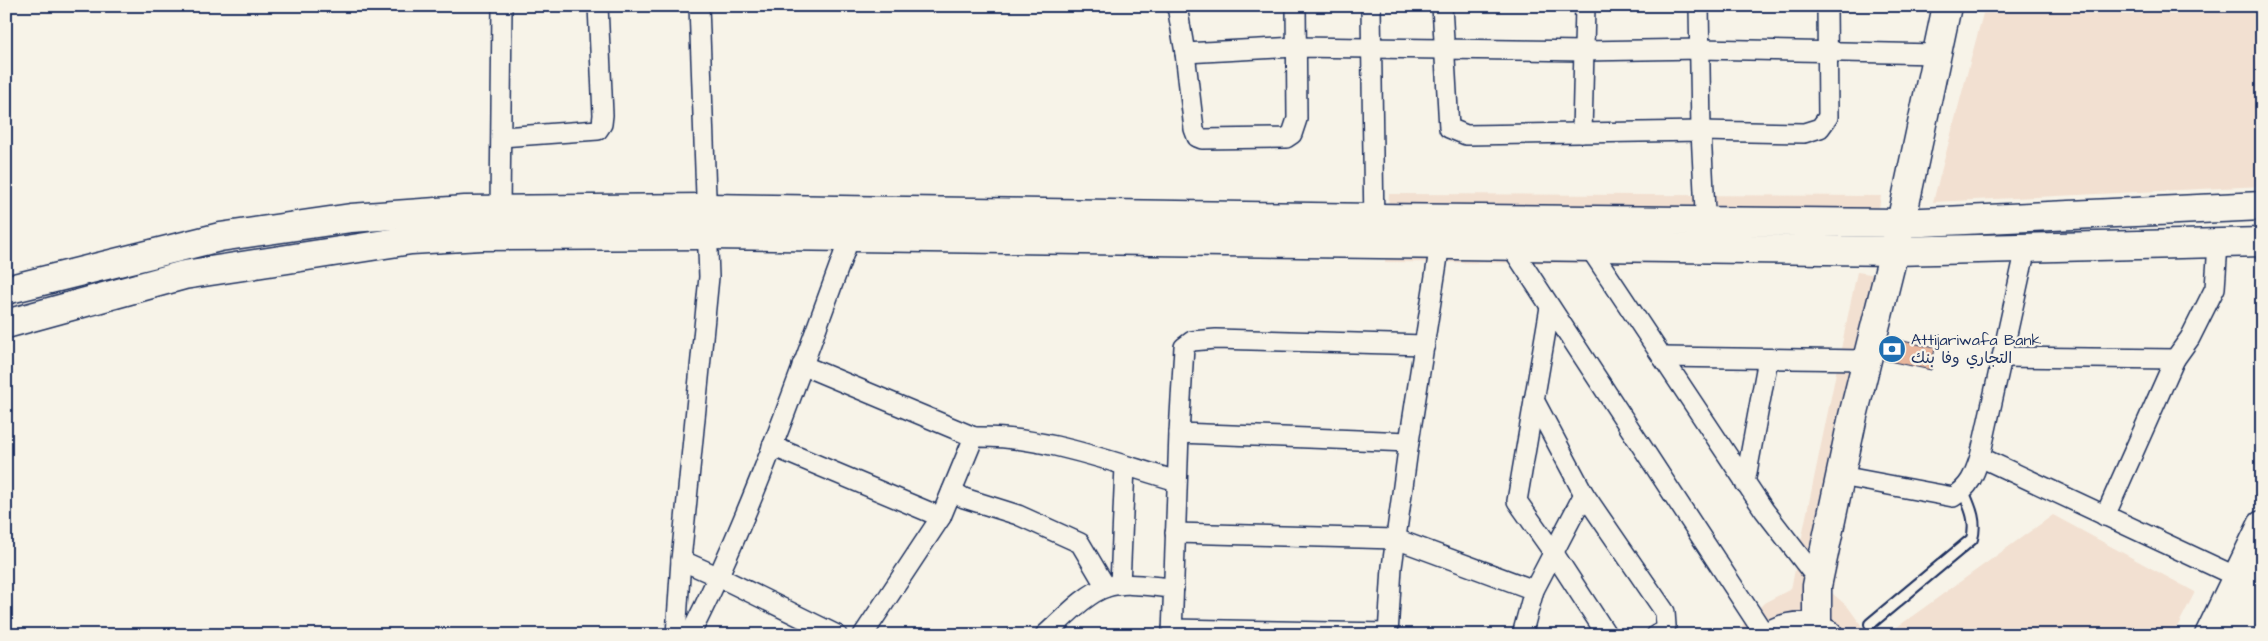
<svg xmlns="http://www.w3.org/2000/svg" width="2268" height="641" viewBox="0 0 2268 641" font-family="'Architects Daughter','Playpen Sans Arabic',sans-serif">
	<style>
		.built { fill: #f2e0d1 }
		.building { fill: #e8b59b; stroke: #1b2f5e }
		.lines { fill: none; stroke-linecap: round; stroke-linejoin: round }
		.lane-casing { stroke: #1b2f5e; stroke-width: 14 }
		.street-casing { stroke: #1b2f5e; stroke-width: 22 }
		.secondary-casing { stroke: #1b2f5e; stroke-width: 31 }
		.highway-casing { stroke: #1b2f5e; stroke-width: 31 }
		.lane { stroke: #f7f3e8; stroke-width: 10 }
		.street { stroke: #f7f3e8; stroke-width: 19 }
		.secondary { stroke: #f7f3e8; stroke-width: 28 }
		.highway { stroke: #f7f3e8; stroke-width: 28 }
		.labels { text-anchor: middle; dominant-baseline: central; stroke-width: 4.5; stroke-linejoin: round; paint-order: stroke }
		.poi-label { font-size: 16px; fill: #1b2f5e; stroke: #f7f3e8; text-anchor: start }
	</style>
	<rect width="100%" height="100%" fill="#f7f3e8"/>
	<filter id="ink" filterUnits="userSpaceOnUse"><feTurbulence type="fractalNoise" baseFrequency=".02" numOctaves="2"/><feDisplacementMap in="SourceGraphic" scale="10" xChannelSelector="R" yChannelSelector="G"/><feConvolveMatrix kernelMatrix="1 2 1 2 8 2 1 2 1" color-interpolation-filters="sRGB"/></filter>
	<g filter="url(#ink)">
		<g class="built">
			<polygon points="1985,6 2262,6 2262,186 1933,202"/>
			<polygon points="1389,194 1881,196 1870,265 1385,262"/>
			<polygon points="1857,272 1897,278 1832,593 1848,607 1864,629 1865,635 1739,635 1743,624 1764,603 1791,589"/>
			<polygon points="2053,515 2195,592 2173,635 1886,635"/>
		</g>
		<polygon class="building" points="1889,338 1935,348 1931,370 1884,360"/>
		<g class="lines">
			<g class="lane-casing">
				<path id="lane" d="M1870,624L1972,539C1977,521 1970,507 1963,491"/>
			</g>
			<g class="street-casing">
				<g id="street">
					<polyline points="1177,6 1185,53 1194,129 1197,137 1202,139 1286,138 1292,134 1297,119 1296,6"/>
					<polyline points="1371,6 1374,230"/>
					<polyline points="1442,6 1449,128 1466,135 1701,131 1804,133 1820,128 1828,117 1827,6"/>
					<polyline points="1699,6 1701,131 1706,232"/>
					<polyline points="1185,53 1296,47 1584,51 1700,49 1937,54"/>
					<polyline points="1582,133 1585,6"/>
					<polyline points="501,137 598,130 602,124 603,115 598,6"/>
					<polyline points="500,210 502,6"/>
					<polyline points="1510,245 1765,635"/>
					<polyline points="1589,247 1764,510 1818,580"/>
					<polyline points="1550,307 1517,501 1553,552 1607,635"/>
					<polyline points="1662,357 1865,360"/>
					<polyline points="2002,357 2175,359 2190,338 2215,288 2218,244"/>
					<polyline points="802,365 974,437"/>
					<polyline points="1534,400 1584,494 1665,612 1666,626 1663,632 1656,635"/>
					<polyline points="1179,433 1409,442"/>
					<polyline points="772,446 941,517"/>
					<polyline points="1980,457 2237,577"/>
					<path d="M1841,476L1953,497C1970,487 1974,475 1980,457L2026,248"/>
					<polyline points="1745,483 1768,359"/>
					<polyline points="952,491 964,498 1018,515 1080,543 1106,587"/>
					<polyline points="2105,516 2175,359"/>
					<polyline points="1175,533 1396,539 1534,590"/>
					<polyline points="681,560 719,577 837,635"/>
					<polyline points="1120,585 1125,466"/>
					<polyline points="1172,629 1388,633"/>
					<polyline points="676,635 681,560 709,277 699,6"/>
					<path d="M690,635C755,507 800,371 850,237"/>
					<path d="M863,635L941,517L974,437C1043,435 1111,462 1177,481"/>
					<path d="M1045,635C1062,620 1086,593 1107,587C1127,581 1153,587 1174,588"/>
					<polyline points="1172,635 1179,433 1184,347 1192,341 1216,339 1425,345"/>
					<polyline points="1388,635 1392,567 1409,442 1440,244"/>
					<polyline points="1522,635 1534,590 1584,494"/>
				</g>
			</g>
			<g class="secondary-casing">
				<g id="secondary">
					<polyline points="6,290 220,237 351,218 465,210 707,208 1375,218 1901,223 2262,206"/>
					<polyline points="6,324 184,275 411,240 481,236 708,235 1894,251 2262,242"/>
					<polyline points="1817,628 1817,586 1853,416 1901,223 1947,6"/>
					<path d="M1770,635C1790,624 1809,623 1829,635"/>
				</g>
			</g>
			<g class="highway-casing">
				<g id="highway">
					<polyline points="2209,635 2262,525"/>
					<polyline points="2235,635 2262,584"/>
				</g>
			</g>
			<use href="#lane" class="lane"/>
			<use href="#street" class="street"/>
			<use href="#secondary" class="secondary"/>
			<use href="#highway" class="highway"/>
		</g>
	</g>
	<defs>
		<g id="bank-disc" transform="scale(1.4375)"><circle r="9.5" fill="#1f6fb2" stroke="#f7f3e8"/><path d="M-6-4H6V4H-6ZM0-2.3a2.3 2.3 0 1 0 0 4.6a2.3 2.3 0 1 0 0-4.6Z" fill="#fff"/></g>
	</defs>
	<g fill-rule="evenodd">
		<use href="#bank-disc" x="1892" y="349"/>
	</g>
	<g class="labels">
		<g class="poi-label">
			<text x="1911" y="340">Attijariwafa Bank<tspan x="1911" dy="18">التجاري وفا بنك</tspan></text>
		</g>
	</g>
	<rect width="2268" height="641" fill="none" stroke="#f7f3e8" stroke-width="25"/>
	<rect x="12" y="12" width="2243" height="616" fill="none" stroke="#1b2f5e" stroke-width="2" filter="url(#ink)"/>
</svg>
